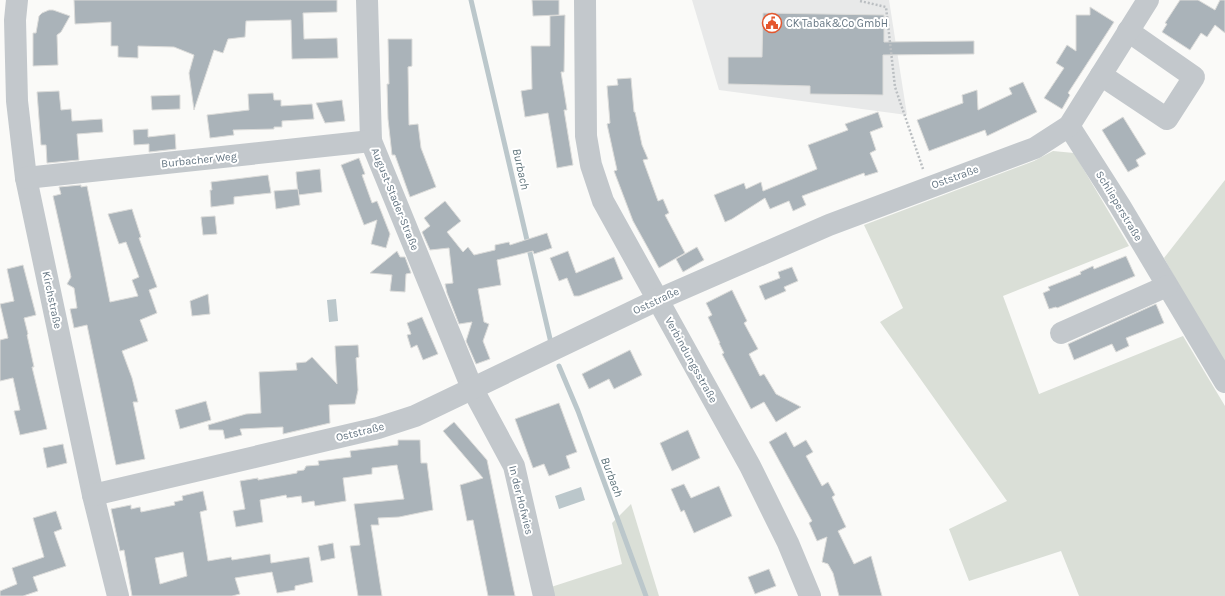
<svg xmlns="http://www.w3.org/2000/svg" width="1225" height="596" viewBox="0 0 1225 596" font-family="Karla,sans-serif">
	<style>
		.built { fill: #e8e9e9 }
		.green { fill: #dadfd7 }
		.water { fill: #bbc7cb }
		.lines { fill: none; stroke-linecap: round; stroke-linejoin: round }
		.stream { stroke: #bbc7cb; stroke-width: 5 }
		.building { fill: #aab3b9; stroke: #dcdcda; fill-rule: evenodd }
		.path { stroke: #bbbfc2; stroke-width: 2.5; stroke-dasharray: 2 2; stroke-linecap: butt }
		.minor { stroke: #c3c8cc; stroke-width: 22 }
		.labels { text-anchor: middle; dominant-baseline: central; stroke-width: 4; stroke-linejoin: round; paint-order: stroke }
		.poi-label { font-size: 11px; fill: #657683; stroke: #fff; text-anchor: start }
		.street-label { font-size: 11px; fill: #657683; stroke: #fff }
		.water-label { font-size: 12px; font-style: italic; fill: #60757c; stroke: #fff }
	</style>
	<rect width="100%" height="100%" fill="#fafaf8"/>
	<polygon class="built" points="692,0 889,0 907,115 719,90"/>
	<g class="green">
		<polygon points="1053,151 1074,153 1129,246 1003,296 1039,394 1183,336 1225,406 1225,596 1079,596 1061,551 969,581 949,529 1007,501 880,322 903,308 864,225 1034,161"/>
		<polygon points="1225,180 1225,368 1164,258"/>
		<polygon points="631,504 659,596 550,596 548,588 622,564 612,523"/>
	</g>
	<g class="water">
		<polygon points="336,299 338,321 329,322 327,300"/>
		<polygon points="581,487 585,500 559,509 555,496"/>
	</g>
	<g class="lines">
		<g class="stream">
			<polyline points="471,0 551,343"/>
			<polyline points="559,366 578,411 646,596"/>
		</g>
	</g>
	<g class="building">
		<polygon points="74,0 337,0 337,12 303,13 304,39 337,38 338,58 292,59 291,20 246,21 245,37 228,39 223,53 214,50 194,110 189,73 194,55 174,47 138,46 138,58 118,57 118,46 111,46 111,22 75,24"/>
		<polygon points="532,0 559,0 559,15 533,16"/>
		<polygon points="1180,0 1198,0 1215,10 1220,0 1225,0 1225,33 1215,25 1207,37 1201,33 1190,50 1162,32 1167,24 1165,23"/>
		<polygon points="1090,7 1114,22 1068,93 1070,95 1062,109 1044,98 1064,68 1056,63 1067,45 1076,51 1076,15 1090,15"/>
		<polygon points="49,10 53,10 70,16 61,32 57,35 58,65 33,66 33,33 36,33 39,16 42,13"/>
		<polygon points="763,13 884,15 884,42 974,41 974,54 883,55 883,95 810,94 810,86 728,84 728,57 762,57"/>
		<polygon points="565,15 564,72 561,72 567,110 564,110 573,165 557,168 548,113 525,117 521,91 532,89 531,46 550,46 550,16"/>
		<polygon points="388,39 412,39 412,66 408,67 409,125 418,124 421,148 436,187 410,197 395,155 392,155 388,119 387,84 389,84"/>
		<polygon points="631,78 634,112 635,112 642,145 648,159 643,160 658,201 663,199 669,213 665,215 685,253 659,268 633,221 614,171 617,170 607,124 610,123 607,86 618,85 617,79"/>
		<polygon points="1023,82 1037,112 987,136 985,130 929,151 917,120 963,103 962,95 977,90 978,110 1012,94 1009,88"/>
		<polygon points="59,91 61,110 71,109 72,121 102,119 103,132 77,134 79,160 47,163 46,145 41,145 37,92"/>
		<polygon points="273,93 274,100 281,100 281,106 312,104 314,119 282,121 282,127 274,127 274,129 233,130 234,135 210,138 207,115 249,110 248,94"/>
		<polygon points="180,95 180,109 152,110 151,96"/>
		<polygon points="342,100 345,121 325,123 316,103"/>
		<polygon points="878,112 883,127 870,132 876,150 870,153 878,172 865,176 864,173 802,196 806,205 793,211 789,201 770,209 765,198 732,219 725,222 714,195 744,183 746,189 761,182 763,191 817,169 808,145 848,130 845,124"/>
		<polygon points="1123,117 1146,154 1136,160 1139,166 1128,172 1102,130"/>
		<polygon points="148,129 148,137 175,134 176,149 149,152 149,144 134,145 133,130"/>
		<polygon points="359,158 365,174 362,175 372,203 377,201 390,234 386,248 371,244 377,220 364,225 341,165"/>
		<polygon points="320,169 322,192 298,195 296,172"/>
		<polygon points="268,175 271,193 234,197 234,204 211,207 210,190 212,190 211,182"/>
		<polygon points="81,185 81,187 87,186 110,302 138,296 132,280 139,277 126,242 119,244 108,214 132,209 141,237 139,238 157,287 149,290 157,313 140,320 148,341 122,351 132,378 138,402 133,402 145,459 116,465 87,325 74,328 70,309 77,308 74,288 67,284 71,277 53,196 61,194 59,187"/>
		<polygon points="298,189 300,205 276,209 274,191"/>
		<polygon points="445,201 461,221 447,232 463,252 468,247 474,255 495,250 495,245 509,242 510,245 547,233 552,248 534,254 533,251 497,260 501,285 478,289 484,322 489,324 483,341 490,359 476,364 466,341 472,322 459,324 447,293 445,284 453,283 449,248 430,250 422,232 430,226 424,218"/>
		<polygon points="215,216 217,234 203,235 201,217"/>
		<polygon points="697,247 704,260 683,272 676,259"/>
		<polygon points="397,251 400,257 405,257 411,273 406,274 405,292 390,291 392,275 370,273"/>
		<polygon points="568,251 576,273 614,257 623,279 579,296 574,296 567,278 559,281 550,258"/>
		<polygon points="1126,256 1135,276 1057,308 1056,307 1049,309 1043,293 1050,290 1048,287 1081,274 1080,272 1093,266 1094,269"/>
		<polygon points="23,265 36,315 24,318 28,334 27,335 34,367 32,367 47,429 20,435 14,411 20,410 13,378 0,381 0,340 8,338 0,304 14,301 7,269"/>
		<polygon points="792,267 798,281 784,287 786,291 765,300 759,286 780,278 778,272"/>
		<polygon points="732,290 747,321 744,323 758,349 749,354 760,376 764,374 776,394 801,407 776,422 764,402 751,409 722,354 724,353 719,343 720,343 708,317 712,315 706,303"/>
		<polygon points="208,294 210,314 192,316 190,301"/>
		<polygon points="1156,304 1164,323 1126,338 1129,346 1116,352 1112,344 1074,360 1068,344"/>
		<polygon points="422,317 438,354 423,360 417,345 411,348 407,335 411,334 407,323"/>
		<polygon points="358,345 359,357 356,358 358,390 355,404 329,405 330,423 283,434 283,427 240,429 242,435 225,439 223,430 209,430 208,425 246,414 261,413 259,372 297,370 296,363 306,362 312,357 337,384 335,346"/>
		<polygon points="630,350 642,375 614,389 609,379 589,389 582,374"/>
		<polygon points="206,401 211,420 180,429 175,410"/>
		<polygon points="559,403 577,452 566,456 570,468 549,476 544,464 533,468 515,419"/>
		<polygon points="454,422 487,460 515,596 488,596 473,520 467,521 460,485 483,478 443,431"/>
		<polygon points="688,430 700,458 672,471 660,443"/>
		<polygon points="786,432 794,447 806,440 813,452 806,456 822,486 828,482 835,495 832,497 846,527 838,531 854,564 871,556 882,596 839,596 833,573 828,564 822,562 827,537 817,541 809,523 812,521 769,442"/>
		<polygon points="398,440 420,440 421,463 427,463 433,510 399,517 378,518 379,525 371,525 382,596 358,596 350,546 360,545 354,504 404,499 397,465 372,468 372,474 343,478 346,501 315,506 314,501 302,503 301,496 287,498 286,495 260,500 263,522 236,527 233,511 245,509 240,481 258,478 258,480 297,473 297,471 304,470 306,466 319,465 318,461 351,457 350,451 398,445"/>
		<polygon points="63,444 67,463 47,468 43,448"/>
		<polygon points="684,484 691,498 719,486 732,516 694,533 684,510 681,512 671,489"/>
		<path d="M203,491L207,510L200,512L208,561L231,557L232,560L270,554L271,563L309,557L313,582L295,586V590L277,593L272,572L235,578L240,594L232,596H132L124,550L120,551L111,509L131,505V509L140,507L141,512L175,505L174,502L183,500L182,496ZM183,552L187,576L160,584L155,558Z"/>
		<polygon points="56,511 62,529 54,532 66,566 33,577 38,591 23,596 0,596 0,591 17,584 12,568 44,557 33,518"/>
		<polygon points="333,543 335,558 321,561 318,546"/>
		<polygon points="769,569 776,586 755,594 748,577"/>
	</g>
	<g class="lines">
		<polyline class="path" points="860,1 886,7 895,87 923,169"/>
		<g class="minor">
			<polyline points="17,0 15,20 17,101 26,178 93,495 118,596"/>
			<polyline points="367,0 371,141 472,388 514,466 544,596"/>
			<polyline points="585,0 586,136 591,165 603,201 750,466 788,543 810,596"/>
			<polyline points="1101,75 1167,119 1194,77 1128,31"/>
			<polyline points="1069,126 1120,206 1225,382"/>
			<polyline points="26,178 371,141"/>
			<polyline points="1061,333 1167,286"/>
			<polyline points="93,495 378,428 415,416 657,300 829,225 1035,148 1069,126 1148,0"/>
		</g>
	</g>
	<defs>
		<g id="civic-ring" transform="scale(1)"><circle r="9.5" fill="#fff" stroke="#e4572e" stroke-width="1.5"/><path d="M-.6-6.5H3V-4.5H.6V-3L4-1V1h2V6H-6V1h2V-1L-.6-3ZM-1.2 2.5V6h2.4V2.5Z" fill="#e4572e"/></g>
	</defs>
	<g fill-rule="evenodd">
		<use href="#civic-ring" x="772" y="23"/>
	</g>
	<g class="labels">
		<g class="poi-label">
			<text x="786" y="23">CK Tabak&amp;Co GmbH</text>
		</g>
		<g class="street-label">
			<text transform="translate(199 160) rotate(-6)">Burbacher Weg</text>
			<text transform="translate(955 177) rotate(-20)">Oststraße</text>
			<text transform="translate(395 199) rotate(68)">August-Stader-Straße</text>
			<text transform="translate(1119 206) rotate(59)">Schlieperstraße</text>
			<text transform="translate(52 300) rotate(78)">Kirchstraße</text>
			<text transform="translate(656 301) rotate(-25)">Oststraße</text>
			<text transform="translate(691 360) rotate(61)">Verbindungsstraße</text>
			<text transform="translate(360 432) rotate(-14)">Oststraße</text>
			<text transform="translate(521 500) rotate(76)">In der Hofwies</text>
		</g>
		<g class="water-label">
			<text transform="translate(521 169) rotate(77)">Burbach</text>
			<text transform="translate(612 477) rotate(69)">Burbach</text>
		</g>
	</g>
</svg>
